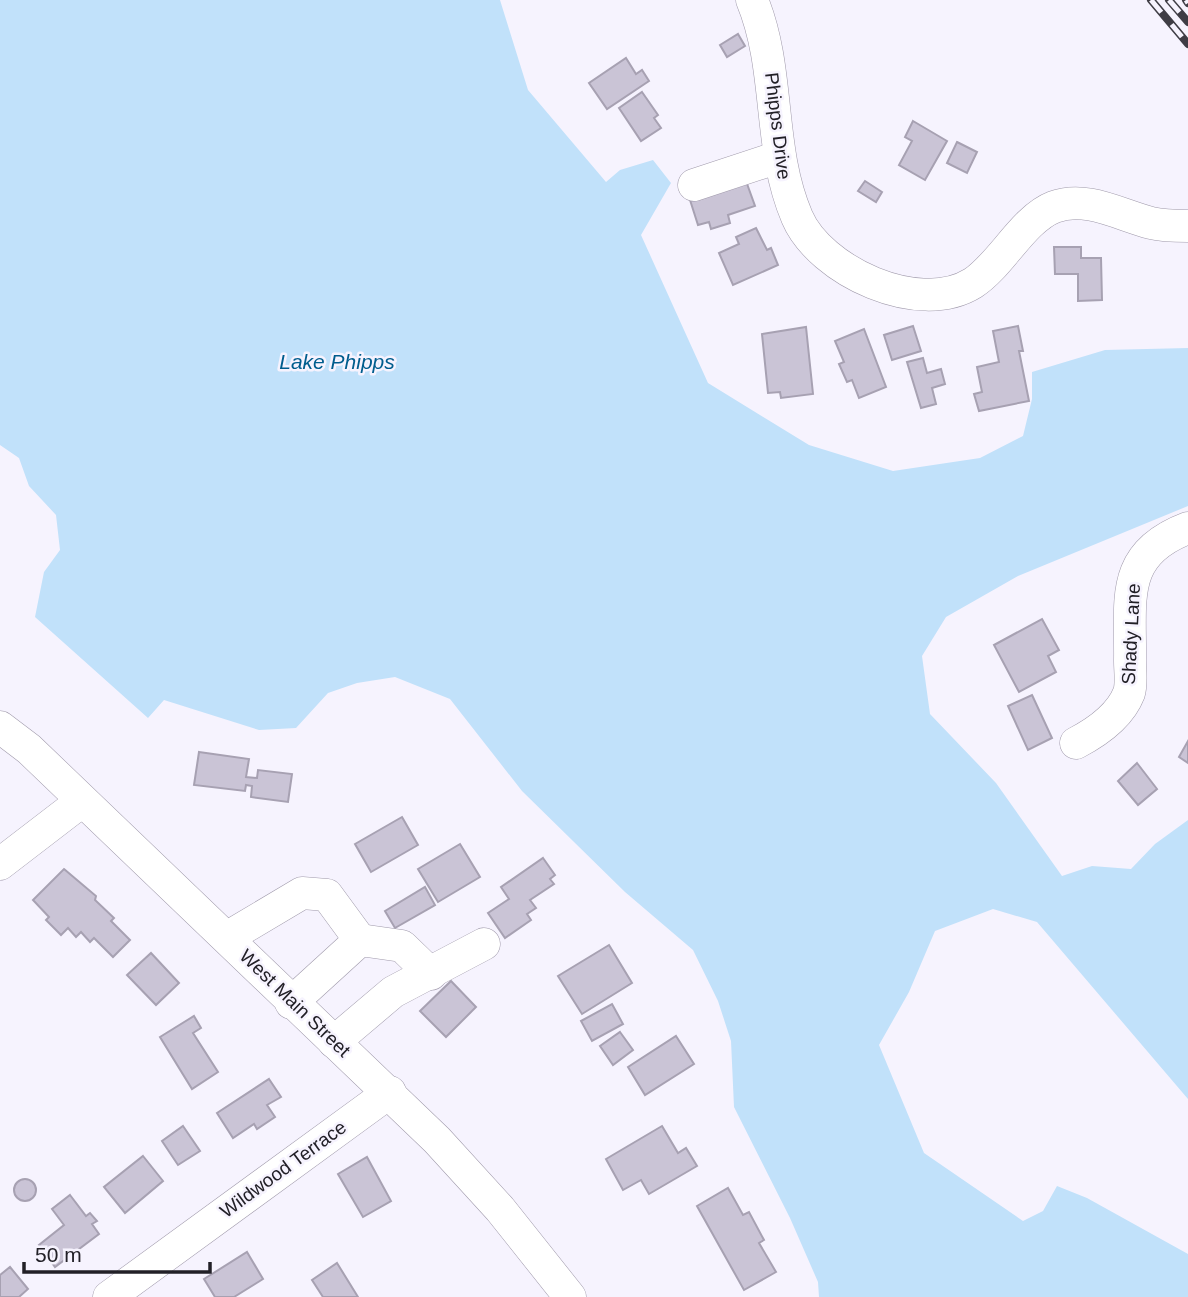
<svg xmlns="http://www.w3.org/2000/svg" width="1188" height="1297" viewBox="0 0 1188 1297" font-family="Helvetica,sans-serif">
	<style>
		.water { fill: #c1e1fa }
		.building { fill: #cac4d6; stroke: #a7a1b2; stroke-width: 2 }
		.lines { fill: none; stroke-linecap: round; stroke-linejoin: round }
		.minor-casing { stroke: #a09aab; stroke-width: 33 }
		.minor { stroke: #fff; stroke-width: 32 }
		.rail-casing { stroke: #3f3d45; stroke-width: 8 }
		.rail { stroke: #f6f3fe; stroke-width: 5; stroke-dasharray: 16; stroke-linecap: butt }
		.labels { text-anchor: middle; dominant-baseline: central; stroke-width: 5; stroke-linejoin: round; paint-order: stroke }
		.street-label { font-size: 19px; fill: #222027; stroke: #f6f3fe }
		.water-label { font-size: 21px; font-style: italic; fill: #005d8e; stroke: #f6f3fe }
	</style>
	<rect width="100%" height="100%" fill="#f6f3fe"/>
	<polygon class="water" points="0,0 500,0 528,90 606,182 620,170 653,160 671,183 641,235 708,383 809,445 893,471 980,458 1023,436 1032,399 1032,372 1105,350 1188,348 1188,506 1018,576 946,617 922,656 930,714 996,783 1062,876 1092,866 1131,869 1155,844 1188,820 1188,1099 1037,922 993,909 935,931 909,992 879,1045 924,1153 1023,1221 1043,1211 1057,1186 1087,1198 1188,1254 1188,1297 819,1297 818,1282 790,1218 734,1107 731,1041 718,1001 693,950 625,892 522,791 450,699 395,677 357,683 328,693 296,728 259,730 164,700 148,718 35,617 44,572 60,550 56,515 29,486 19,458 0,445"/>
	<g class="building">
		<polygon points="738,34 745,46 727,57 720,45"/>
		<polygon points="626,58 636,74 642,70 649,81 607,109 589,83"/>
		<polygon points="642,92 658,115 654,118 661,128 641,141 619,108"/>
		<polygon points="913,121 947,141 925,180 899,165 912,141 905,137"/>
		<polygon points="957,142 977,152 967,173 947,163"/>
		<polygon points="746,181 755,206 728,215 730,223 711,229 709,222 698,225 690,200"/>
		<polygon points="865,181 882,192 876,202 858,191"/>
		<polygon points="756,228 767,250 771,248 778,265 733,285 719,253 739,244 736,237"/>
		<polygon points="1054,247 1081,247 1081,258 1101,258 1102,300 1078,301 1078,274 1055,274"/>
		<polygon points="913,326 921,351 892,360 884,335"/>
		<polygon points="1018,326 1023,351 1019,351 1029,401 979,411 974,394 982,392 977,367 999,362 993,331"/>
		<polygon points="806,327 813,394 781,398 780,392 768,393 762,334"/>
		<polygon points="864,329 886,387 859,398 852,380 847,382 839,364 844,362 835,341"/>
		<polygon points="923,358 927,373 941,369 945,384 932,388 936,404 921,408 907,362"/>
		<polygon points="1042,619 1059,650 1048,656 1056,672 1019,692 994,645"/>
		<polygon points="1032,695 1052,738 1028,750 1008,706"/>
		<polygon points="1188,741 1188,763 1179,757"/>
		<polygon points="199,752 249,759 246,777 257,778 258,770 292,774 288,802 251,797 252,786 246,785 245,791 194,785"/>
		<polygon points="1137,763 1157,789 1138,805 1118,781"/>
		<polygon points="402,817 418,845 371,872 355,844"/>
		<polygon points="460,844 480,877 438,902 418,869"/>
		<polygon points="543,858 555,875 550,879 554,884 530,900 536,908 527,914 531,920 505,938 488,913 509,899 501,887"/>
		<polygon points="64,869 96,896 95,900 114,918 111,921 130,940 113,957 94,938 90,942 81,932 76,937 68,928 61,935 46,920 49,917 33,900"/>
		<polygon points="425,887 435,905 395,928 385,911"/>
		<polygon points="609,945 632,983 582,1014 558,976"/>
		<polygon points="151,953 179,983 156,1005 127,975"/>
		<polygon points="451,981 476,1007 446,1037 420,1011"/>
		<polygon points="612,1004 623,1024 592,1041 581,1021"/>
		<polygon points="194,1016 201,1028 193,1033 218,1072 192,1089 160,1037"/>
		<polygon points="620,1032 633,1050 613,1065 600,1046"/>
		<polygon points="676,1036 694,1064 645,1095 628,1067"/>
		<polygon points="269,1079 281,1097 267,1105 275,1117 257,1129 254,1124 233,1138 217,1113"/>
		<polygon points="183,1126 200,1151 178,1165 162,1141"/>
		<polygon points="662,1126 678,1153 686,1148 697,1166 649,1194 641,1180 623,1190 606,1159"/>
		<polygon points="143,1156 163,1181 125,1213 104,1187"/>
		<polygon points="367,1157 391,1201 363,1217 338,1174"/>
		<circle cx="25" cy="1190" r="11"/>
		<polygon points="728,1188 743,1215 749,1212 764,1240 759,1243 776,1272 744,1290 697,1206"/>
		<polygon points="70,1195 86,1216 90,1213 97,1221 92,1224 99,1234 55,1267 39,1245 64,1225 52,1209"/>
		<polygon points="247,1252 263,1279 234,1297 215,1297 204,1279"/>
		<polygon points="337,1263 358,1297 323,1297 312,1280"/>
		<polygon points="10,1267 28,1289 19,1297 0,1297 0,1275"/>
	</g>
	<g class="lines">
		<g class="minor-casing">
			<g id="minor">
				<path d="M752,0C781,70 767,147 797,217C820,271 919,317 973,283C1001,265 1023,219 1054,207C1086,195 1120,215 1151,223C1163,226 1176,226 1188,226"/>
				<polyline points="694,185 779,157"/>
				<polyline points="0,727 29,749 437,1140 500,1209 570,1297"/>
				<path d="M1076,743C1097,732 1120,716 1129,693C1132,684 1130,671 1130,661C1131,599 1119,554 1188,528"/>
				<polyline points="0,864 82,801"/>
				<polyline points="228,937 302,893 327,895 360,940"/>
				<polyline points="291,1003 360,940 402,946 431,974"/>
				<polyline points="334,1042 393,992 484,944"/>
				<polyline points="109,1297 390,1092"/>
			</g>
		</g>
		<use href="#minor" class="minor"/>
		<g class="rail-casing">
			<g id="rail">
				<polyline points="1151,0 1188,44"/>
				<polyline points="1169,0 1188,22"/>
				<polyline points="1186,0 1188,3"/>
			</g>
		</g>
		<use href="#rail" class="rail"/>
	</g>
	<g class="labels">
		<g class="street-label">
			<text transform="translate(778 126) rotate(83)">Phipps Drive</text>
			<text transform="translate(1131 634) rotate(-87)">Shady Lane</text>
			<text transform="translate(295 1003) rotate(44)">West Main Street</text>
			<text transform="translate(283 1169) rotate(-36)">Wildwood Terrace</text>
		</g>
		<g class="water-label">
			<text x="337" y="361">Lake Phipps</text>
		</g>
	</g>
	<path d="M24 1262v10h186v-10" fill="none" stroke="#222027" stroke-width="3.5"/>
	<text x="35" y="1262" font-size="21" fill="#222027" stroke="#f6f3fe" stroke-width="5" paint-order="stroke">50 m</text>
</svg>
